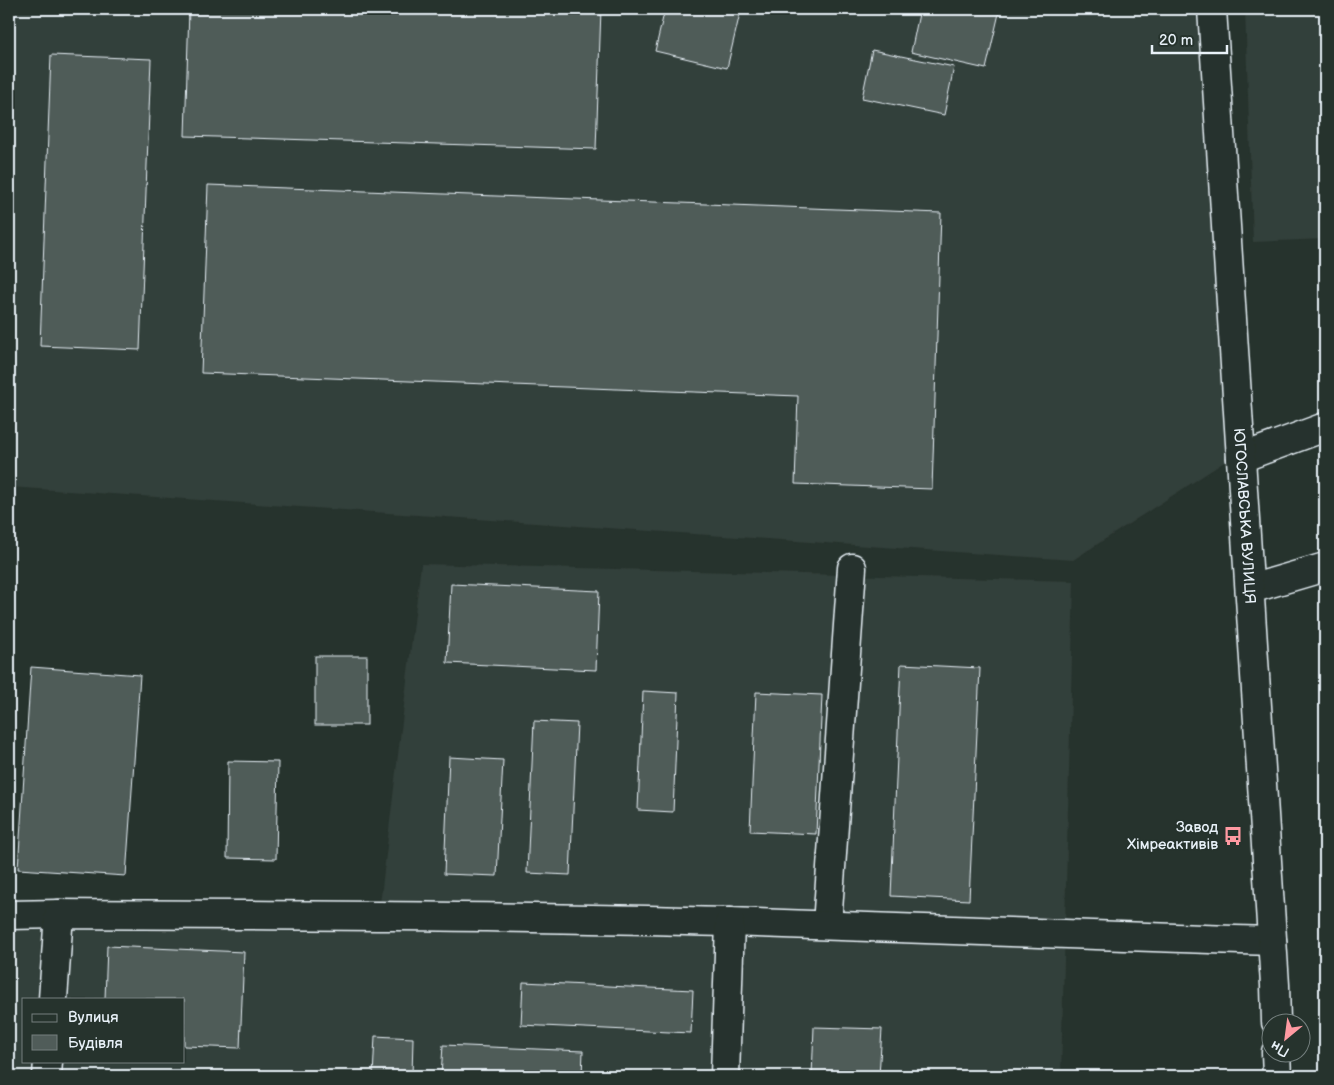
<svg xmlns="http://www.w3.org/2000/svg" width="1334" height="1085" viewBox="0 0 1334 1085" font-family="'Balsamiq Sans',sans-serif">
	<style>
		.built { fill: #333f3a; fill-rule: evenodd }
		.building { fill: #505c59; stroke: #e8f1f8 }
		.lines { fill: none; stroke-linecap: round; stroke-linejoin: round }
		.minor-casing { stroke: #e8f1f8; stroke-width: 31 }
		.major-casing { stroke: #e8f1f8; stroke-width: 31 }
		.minor { stroke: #26332d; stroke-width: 28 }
		.major { stroke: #26332d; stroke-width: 28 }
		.labels { text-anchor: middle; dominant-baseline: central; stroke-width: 4; stroke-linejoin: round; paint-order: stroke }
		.street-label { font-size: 15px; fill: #e8f1f8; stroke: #26332d }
		.poi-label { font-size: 15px; fill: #e8f1f8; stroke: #26332d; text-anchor: end }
	</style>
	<rect width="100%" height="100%" fill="#26332d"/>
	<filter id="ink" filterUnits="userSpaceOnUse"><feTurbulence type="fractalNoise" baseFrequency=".02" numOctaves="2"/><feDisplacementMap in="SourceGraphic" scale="10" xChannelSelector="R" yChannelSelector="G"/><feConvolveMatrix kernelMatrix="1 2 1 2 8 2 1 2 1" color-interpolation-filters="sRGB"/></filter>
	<g filter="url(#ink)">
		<g class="built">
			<polygon points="9,9 1199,9 1229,459 1073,560 9,487"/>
			<polygon points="1245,9 1325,9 1325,239 1253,242"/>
			<path d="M421,564L1074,581L1061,1076H9V898L380,904ZM24,999H184V1061H24Z"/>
		</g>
		<g class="building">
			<polygon points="189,9 601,9 596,149 185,136"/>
			<polygon points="665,9 741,9 727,68 655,51"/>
			<polygon points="920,9 1000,9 986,69 911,52"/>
			<polygon points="872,50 954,67 944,115 862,98"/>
			<polygon points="51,55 151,59 140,350 40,346"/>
			<polygon points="208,185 941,213 932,489 795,484 798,396 201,373"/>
			<polygon points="451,584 599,591 596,670 447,663"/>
			<rect x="315" y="656" width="52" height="69"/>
			<polygon points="901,664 980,668 969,900 891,896"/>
			<polygon points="31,667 140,675 126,876 18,869"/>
			<polygon points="643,691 678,693 673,812 638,810"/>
			<polygon points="756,692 822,695 816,834 750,831"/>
			<polygon points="534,721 577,723 570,875 527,873"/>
			<polygon points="449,757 503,760 497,876 444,874"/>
			<polygon points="228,761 278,762 276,859 227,858"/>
			<polygon points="107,946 244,952 240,1048 184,1046 184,999 105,999"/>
			<polygon points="523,982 693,990 691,1033 521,1025"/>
			<polygon points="814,1027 882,1029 879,1076 812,1076"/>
			<polygon points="375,1036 413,1038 412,1076 373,1076"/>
			<polygon points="443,1045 583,1051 582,1076 441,1076"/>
		</g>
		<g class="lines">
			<g class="minor-casing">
				<g id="minor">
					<polyline points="1241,458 1325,427"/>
					<polyline points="1250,589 1325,567"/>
					<polyline points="9,915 59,914"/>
					<polyline points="827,925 852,568"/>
					<path d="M53,999L59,914C283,915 506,916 730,922C910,927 1091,936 1272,941"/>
					<polyline points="47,1076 48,1061"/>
					<polyline points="725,1076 730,922"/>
				</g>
			</g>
			<g class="major-casing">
				<g id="major">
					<path id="s1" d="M1212,9L1275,985L1276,1022"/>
					<polyline points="1276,1052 1277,1076"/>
				</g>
			</g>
			<use href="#minor" class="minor"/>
			<use href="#major" class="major"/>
		</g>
	</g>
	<defs>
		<g id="bus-bare" transform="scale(1.5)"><path d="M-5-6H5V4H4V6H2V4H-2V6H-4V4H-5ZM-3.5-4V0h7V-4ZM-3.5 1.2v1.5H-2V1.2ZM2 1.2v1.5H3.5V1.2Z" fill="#ff9aa2" stroke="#26332d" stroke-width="2.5" paint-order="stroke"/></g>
	</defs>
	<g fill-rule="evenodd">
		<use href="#bus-bare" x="1233" y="836"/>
	</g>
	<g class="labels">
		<g class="street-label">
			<text stroke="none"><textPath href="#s1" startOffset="508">ЮГОСЛАВСЬКА ВУЛИЦЯ</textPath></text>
		</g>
		<g class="poi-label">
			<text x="1218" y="827">Завод<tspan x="1218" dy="17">Хімреактивів</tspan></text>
		</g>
	</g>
	<rect width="1334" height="1085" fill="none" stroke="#26332d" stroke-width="30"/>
	<rect x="15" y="15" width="1304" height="1055" fill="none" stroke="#e8f1f8" stroke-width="2" filter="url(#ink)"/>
	<rect x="22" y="998" width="162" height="65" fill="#26332d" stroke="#747f7e"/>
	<rect x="32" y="1014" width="25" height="8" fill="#26332d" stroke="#747f7e"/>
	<text x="68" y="1022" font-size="15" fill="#e8f1f8">Вулиця</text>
	<rect x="32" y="1035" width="25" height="15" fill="#505c59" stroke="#747f7e"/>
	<text x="68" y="1048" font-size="15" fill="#e8f1f8">Будівля</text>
	<g transform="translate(1286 1038) rotate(209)"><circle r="24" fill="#26332d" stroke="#747f7e"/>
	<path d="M0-4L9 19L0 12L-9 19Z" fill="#ff9aa2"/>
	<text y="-8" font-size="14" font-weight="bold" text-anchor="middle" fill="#e8f1f8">Пн</text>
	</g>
	<path d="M1152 45v8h75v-8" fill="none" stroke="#e8f1f8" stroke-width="2.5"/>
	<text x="1159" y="45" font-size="15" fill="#e8f1f8" stroke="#26332d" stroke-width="4" paint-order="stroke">20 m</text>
</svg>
